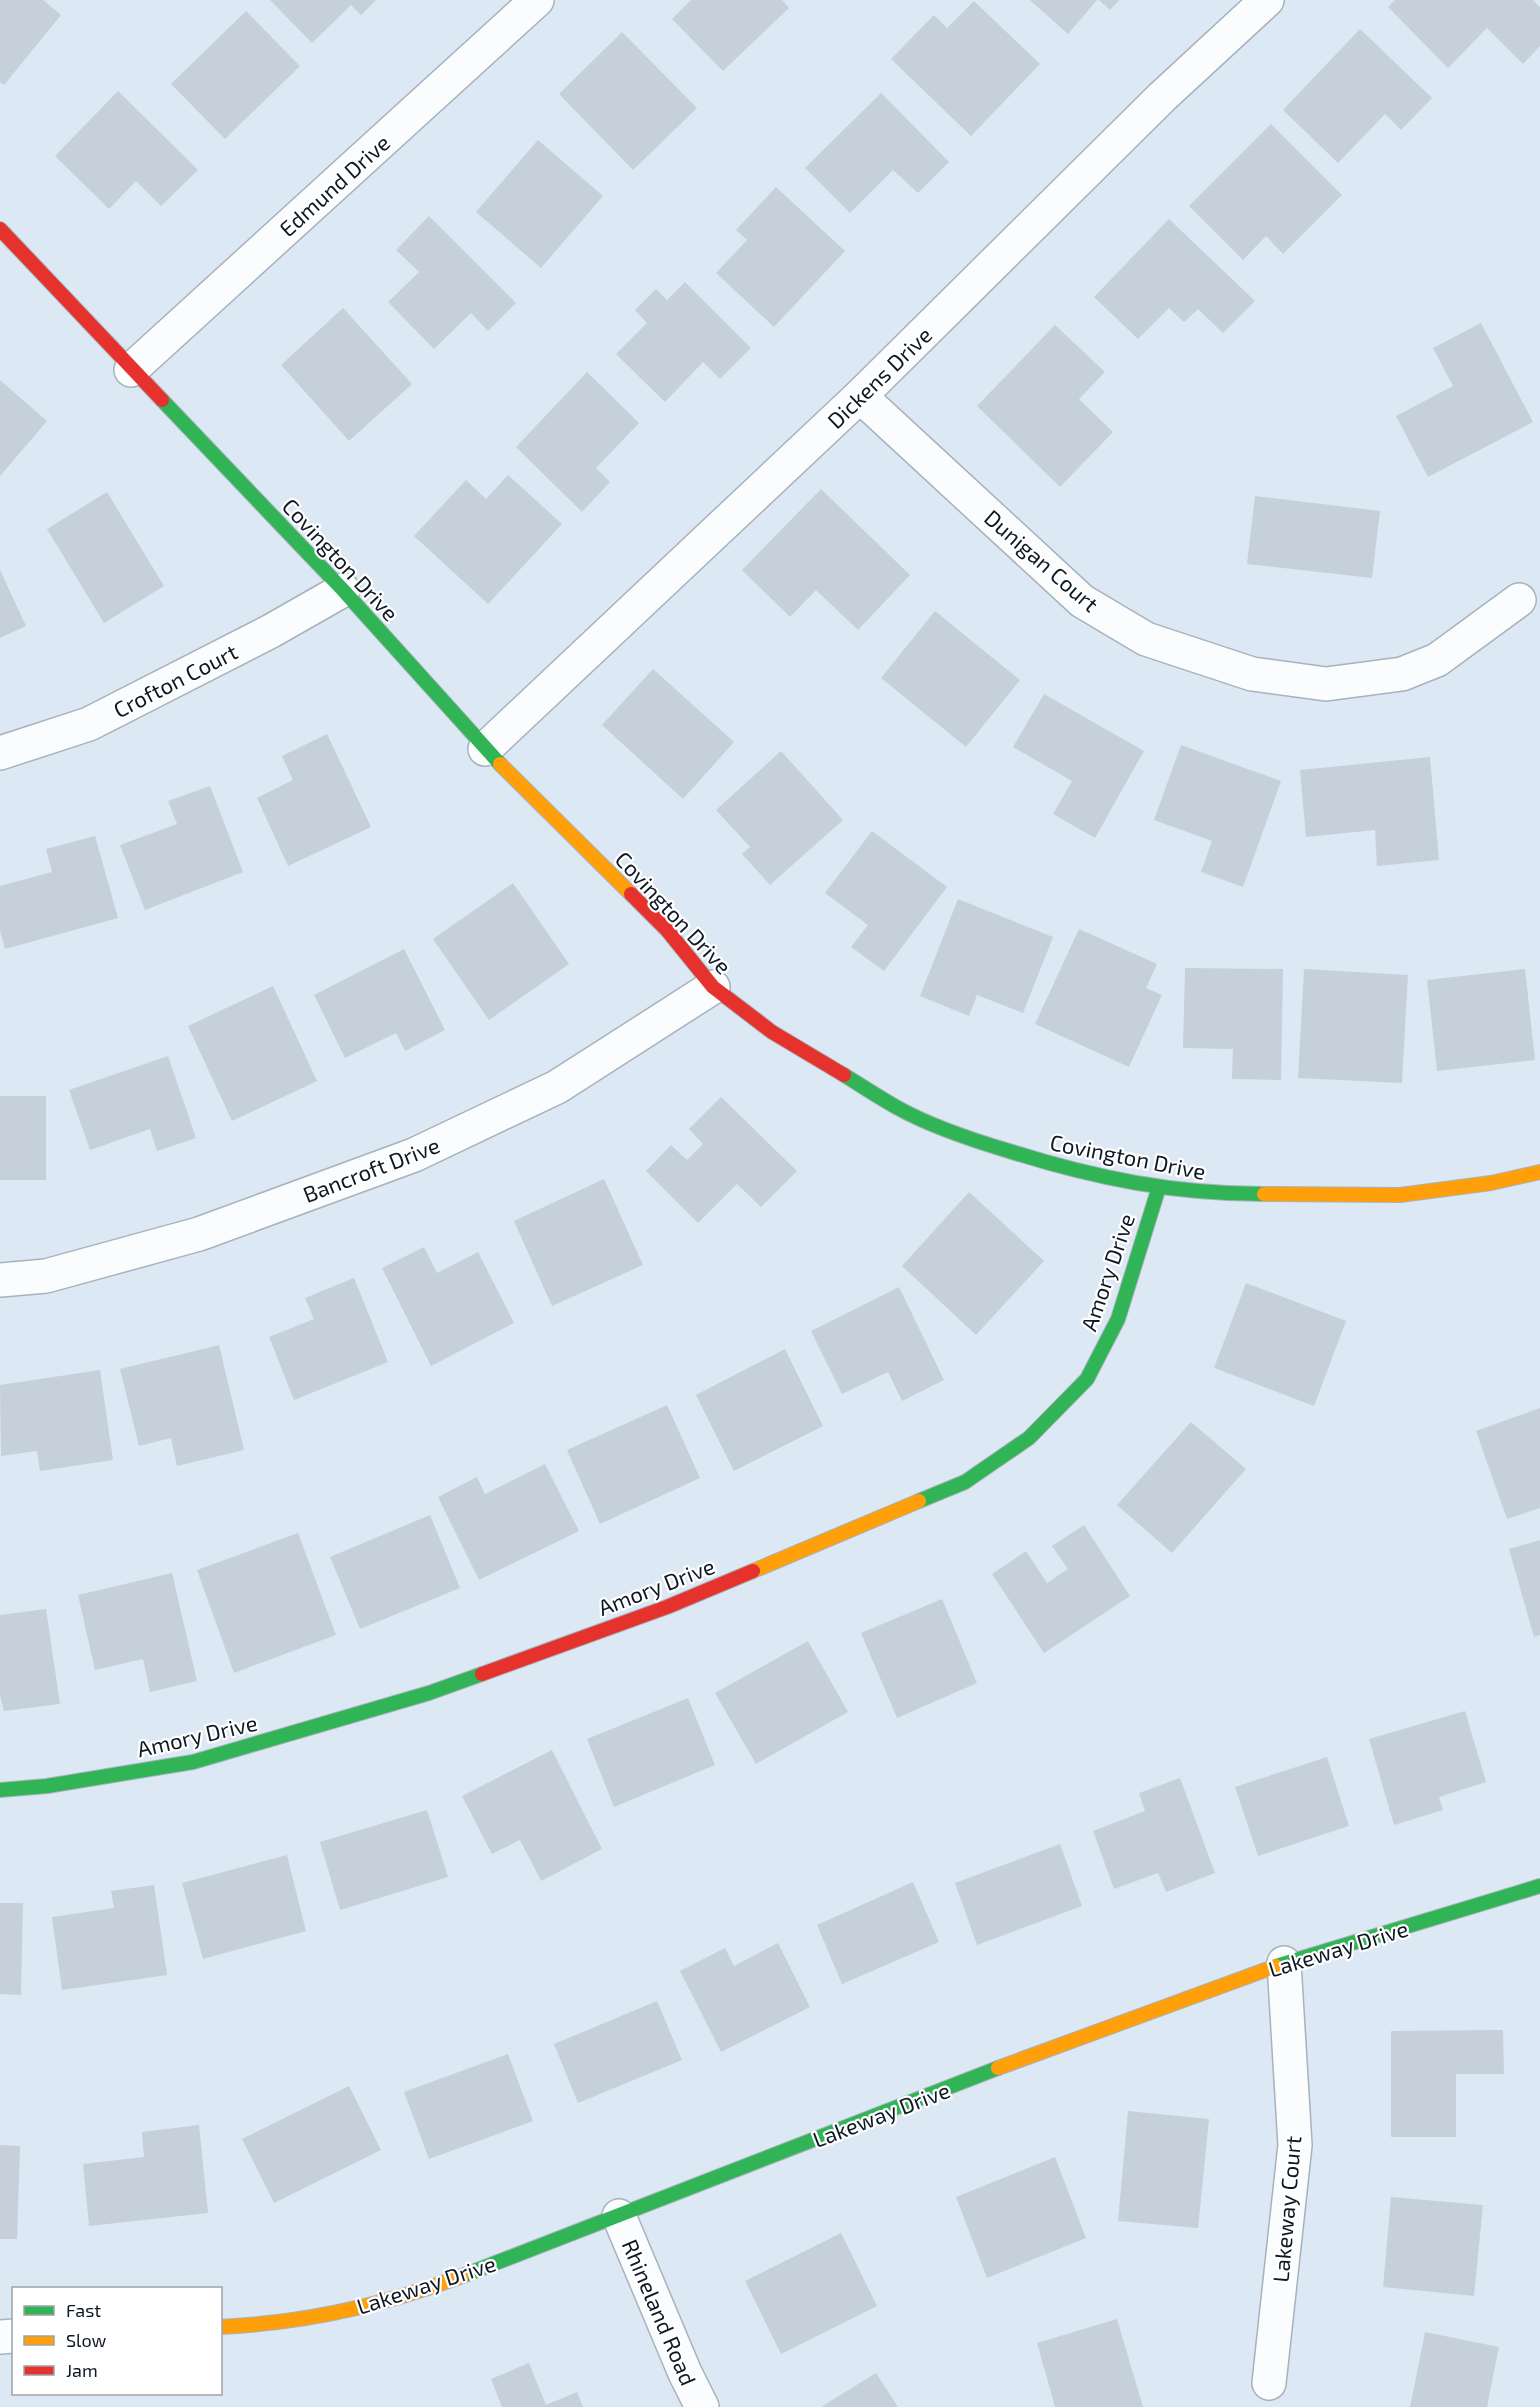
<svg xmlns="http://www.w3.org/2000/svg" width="1540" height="2407" viewBox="0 0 1540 2407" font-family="'Exo 2',sans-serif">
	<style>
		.building { fill: #c5d0da }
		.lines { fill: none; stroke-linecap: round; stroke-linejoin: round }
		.street-casing { stroke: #a7b2bc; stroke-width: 36 }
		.fast-casing { stroke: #a7b2bc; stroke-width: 16 }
		.slow-casing { stroke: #a7b2bc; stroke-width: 16 }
		.jam-casing { stroke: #a7b2bc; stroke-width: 16 }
		.street { stroke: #fafcfd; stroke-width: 33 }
		.fast { stroke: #30b455; stroke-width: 14 }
		.slow { stroke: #ff9f0a; stroke-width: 14 }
		.jam { stroke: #e5322d; stroke-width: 14 }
		.labels { text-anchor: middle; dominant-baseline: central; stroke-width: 4.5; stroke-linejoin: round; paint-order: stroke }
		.street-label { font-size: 22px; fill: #0f1822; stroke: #fff }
	</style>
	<rect width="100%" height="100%" fill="#dce8f4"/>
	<g class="building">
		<polygon points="0,0 43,0 61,15 4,85 0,82"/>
		<polygon points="270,0 376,0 361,15 351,5 312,43"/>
		<polygon points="691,0 782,0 789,8 723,71 672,19"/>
		<polygon points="1030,0 1097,0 1068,34"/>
		<polygon points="1099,0 1119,0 1110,10"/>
		<polygon points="1395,0 1533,0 1540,7 1540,46 1523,64 1487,28 1448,68 1388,7"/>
		<polygon points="974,1 1040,64 971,136 891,59 934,15 947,28"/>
		<polygon points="246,11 300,66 225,139 171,84"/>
		<polygon points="1360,29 1432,98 1401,130 1385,114 1338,163 1283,110"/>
		<polygon points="622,32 697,108 633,170 559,94"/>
		<polygon points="118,91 198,170 161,206 136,181 109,209 55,156"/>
		<polygon points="881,93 949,162 918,193 893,170 850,213 805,168"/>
		<polygon points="1271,124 1342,195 1283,254 1266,236 1243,260 1189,206"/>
		<polygon points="538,140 603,196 541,268 476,212"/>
		<polygon points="776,187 845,251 774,327 716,273 747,240 736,230"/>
		<polygon points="429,216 516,303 488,331 471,313 434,349 388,302 419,272 396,250"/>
		<polygon points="1169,219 1255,301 1223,333 1198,309 1184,322 1169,308 1138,339 1094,297"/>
		<polygon points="685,282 751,348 720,379 703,362 665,402 616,354 647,323 635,310 656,289 667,300"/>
		<polygon points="343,308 412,384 349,441 281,365"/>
		<polygon points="1481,323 1533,422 1428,477 1396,416 1453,386 1433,348"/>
		<polygon points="1055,325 1105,372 1079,399 1113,432 1060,487 977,406"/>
		<polygon points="587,372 639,423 596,468 610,482 582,512 516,447"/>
		<polygon points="0,380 47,421 0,476"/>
		<polygon points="508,475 562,524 488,604 414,536 466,480 486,499"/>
		<polygon points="821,489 910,575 858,630 816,590 790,617 742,570"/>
		<polygon points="107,492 164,586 104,623 47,529"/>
		<polygon points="1255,496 1380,511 1372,578 1247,564"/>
		<polygon points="0,570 26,626 0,638"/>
		<polygon points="935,611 1020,680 966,747 881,678"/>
		<polygon points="653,669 734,742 683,799 602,725"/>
		<polygon points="1044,694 1144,751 1095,838 1053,814 1072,781 1013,747"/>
		<polygon points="327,734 371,827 288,866 257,798 293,780 282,756"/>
		<polygon points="1181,745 1281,781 1243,887 1201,872 1212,841 1154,820"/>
		<polygon points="781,751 843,820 770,885 742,854 750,847 716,810"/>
		<polygon points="1430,757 1439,860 1377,866 1375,830 1306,837 1300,770"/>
		<polygon points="210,786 243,872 145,910 120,845 177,824 168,801"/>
		<polygon points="872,831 947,887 884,971 851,947 868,925 825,893"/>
		<polygon points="95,836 118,918 5,949 0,931 0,886 52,872 46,849"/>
		<polygon points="513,883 569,964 489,1020 433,939"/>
		<polygon points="958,899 1053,937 1023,1013 977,995 969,1016 920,996"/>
		<polygon points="1079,929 1157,964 1146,988 1162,995 1129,1067 1035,1024"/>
		<polygon points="404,949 445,1030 405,1051 396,1033 345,1058 314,995"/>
		<polygon points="1185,968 1283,969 1281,1080 1232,1079 1233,1049 1183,1048"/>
		<polygon points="1304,969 1408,975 1402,1083 1298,1078"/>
		<polygon points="1525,969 1535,1060 1437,1071 1427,980"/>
		<polygon points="273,986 317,1081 232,1121 188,1026"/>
		<polygon points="168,1056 196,1138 157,1151 150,1129 90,1150 69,1090"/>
		<rect x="0" y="1096" width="46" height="84"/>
		<polygon points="721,1097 797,1171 761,1207 737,1184 698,1223 646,1171 671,1145 687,1160 703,1144 689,1129"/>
		<polygon points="604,1179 643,1265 552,1306 514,1221"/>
		<polygon points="969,1192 1044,1261 976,1335 902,1266"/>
		<polygon points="424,1247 437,1273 478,1252 514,1323 431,1366 382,1268"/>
		<polygon points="354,1278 388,1362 294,1400 269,1337 314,1319 305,1298"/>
		<polygon points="1246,1283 1346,1321 1314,1406 1214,1368"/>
		<polygon points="899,1287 944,1380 902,1401 888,1372 842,1394 811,1331"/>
		<polygon points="219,1345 244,1450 177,1466 171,1438 139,1446 120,1369"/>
		<polygon points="785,1349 823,1426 734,1471 696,1395"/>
		<polygon points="100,1370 113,1460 40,1471 37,1451 1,1456 0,1385"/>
		<polygon points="667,1405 700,1478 600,1524 567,1450"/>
		<polygon points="1540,1408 1540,1508 1507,1519 1476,1431"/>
		<polygon points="1191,1422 1246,1469 1172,1553 1117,1505"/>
		<polygon points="545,1464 579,1531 479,1580 438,1497 477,1477 485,1494"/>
		<polygon points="430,1515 460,1588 360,1629 330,1557"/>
		<polygon points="1084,1525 1130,1596 1044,1653 992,1574 1026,1551 1047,1583 1068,1569 1052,1546"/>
		<polygon points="298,1533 336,1635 234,1673 197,1570"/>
		<polygon points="1540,1540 1540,1635 1534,1637 1509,1549"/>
		<polygon points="172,1573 197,1681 150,1692 143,1659 95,1670 78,1595"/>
		<polygon points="942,1599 977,1683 897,1718 861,1633"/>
		<polygon points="46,1609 60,1704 4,1711 0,1695 0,1615"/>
		<polygon points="808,1641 848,1712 756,1764 715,1693"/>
		<polygon points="688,1698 715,1765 614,1807 587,1739"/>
		<polygon points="1465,1711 1486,1782 1439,1797 1443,1810 1394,1825 1369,1739"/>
		<polygon points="552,1750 602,1849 541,1881 520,1840 492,1854 462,1796"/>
		<polygon points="1327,1757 1349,1826 1258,1856 1235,1787"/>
		<polygon points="1180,1778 1215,1873 1166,1892 1158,1873 1114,1889 1093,1831 1145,1811 1139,1793"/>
		<polygon points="427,1810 448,1877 340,1910 320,1842"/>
		<polygon points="1060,1844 1082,1906 977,1945 955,1883"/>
		<polygon points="287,1855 306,1931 203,1959 182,1883"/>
		<polygon points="913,1882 939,1942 842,1984 817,1925"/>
		<polygon points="154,1885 167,1975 62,1990 52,1917 114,1908 111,1891"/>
		<polygon points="0,1903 23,1903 21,1995 0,1994"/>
		<polygon points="778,1943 810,2007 721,2052 680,1971 725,1948 734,1966"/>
		<polygon points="657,2001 682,2060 578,2103 554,2044"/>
		<polygon points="1503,2030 1504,2074 1456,2074 1456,2137 1391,2137 1391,2031"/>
		<polygon points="508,2054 533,2121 429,2159 404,2092"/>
		<polygon points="349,2086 381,2150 274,2203 242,2139"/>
		<polygon points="1128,2111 1209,2119 1198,2228 1118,2221"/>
		<polygon points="199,2125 208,2213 89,2226 83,2164 144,2157 142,2132"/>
		<polygon points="0,2145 20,2146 17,2239 0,2239"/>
		<polygon points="1055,2157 1086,2238 987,2278 956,2197"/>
		<polygon points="1391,2197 1483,2205 1474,2296 1383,2287"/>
		<polygon points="841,2233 877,2306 781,2354 745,2281"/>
		<polygon points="1117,2319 1143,2407 1055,2407 1037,2343"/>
		<polygon points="1425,2332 1499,2347 1487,2407 1410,2407"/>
		<polygon points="529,2363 546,2405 577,2392 583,2407 502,2407 491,2379"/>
		<polygon points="876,2373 898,2407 821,2407"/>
	</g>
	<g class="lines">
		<g class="street-casing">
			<g id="street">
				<polyline points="131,370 537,0"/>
				<polyline points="860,396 1082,601 1146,639 1252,674 1326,684 1402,674 1437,660 1519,600"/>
				<polyline points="485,749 860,396 1162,97 1267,0"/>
				<polyline points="0,753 89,724 271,631 343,590"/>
				<polyline points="0,1280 46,1276 199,1234 414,1155 557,1087 713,987"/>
				<polyline points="619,2216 685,2373 702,2407"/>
				<polyline points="0,2337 14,2336"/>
				<polyline points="1269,2383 1295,2145 1284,1963"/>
			</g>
		</g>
		<g class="fast-casing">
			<g id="fast">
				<polyline points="162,400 343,590 500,764"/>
				<path d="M844,1075C862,1086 880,1098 898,1108C932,1127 972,1140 1009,1151C1094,1178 1174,1194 1264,1194"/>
				<polyline points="919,1501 965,1482 1029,1438 1087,1379 1118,1319 1159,1187"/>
				<polyline points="0,1790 47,1786 193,1762 429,1693 482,1674"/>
				<polyline points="1276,1966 1540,1886"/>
				<polyline points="462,2276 998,2068"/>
			</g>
		</g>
		<g class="slow-casing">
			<g id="slow">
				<polyline points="500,764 631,894"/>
				<polyline points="1264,1194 1400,1195 1491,1183 1540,1172"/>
				<polyline points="753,1571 919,1501"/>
				<polyline points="998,2068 1276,1966"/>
				<path d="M220,2327C302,2323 385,2305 462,2276"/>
			</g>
		</g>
		<g class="jam-casing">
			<g id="jam">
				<polyline points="0,229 162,400"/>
				<polyline points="631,894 667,930 713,987 772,1032 844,1075"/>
				<polyline points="482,1674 667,1607 753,1571"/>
			</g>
		</g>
		<use href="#street" class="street"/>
		<use href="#fast" class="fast"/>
		<use href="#slow" class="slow"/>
		<use href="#jam" class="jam"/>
	</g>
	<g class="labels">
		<g class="street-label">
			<text transform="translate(334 185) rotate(-42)">Edmund Drive</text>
			<text transform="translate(879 377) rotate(-44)">Dickens Drive</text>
			<text transform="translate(341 559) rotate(47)">Covington Drive</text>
			<text transform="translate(1042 560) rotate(41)">Dunigan Court</text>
			<text transform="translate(175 680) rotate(-27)">Crofton Court</text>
			<text transform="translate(674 912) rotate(47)">Covington Drive</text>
			<text transform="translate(1128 1156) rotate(11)">Covington Drive</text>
			<text transform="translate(371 1169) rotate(-21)">Bancroft Drive</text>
			<text transform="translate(1107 1272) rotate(-71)">Amory Drive</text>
			<text transform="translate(656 1586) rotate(-21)">Amory Drive</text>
			<text transform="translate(197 1735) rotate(-13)">Amory Drive</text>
			<text transform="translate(1338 1948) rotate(-17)">Lakeway Drive</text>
			<text transform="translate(881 2114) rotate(-21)">Lakeway Drive</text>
			<text transform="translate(1286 2209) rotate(-85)">Lakeway Court</text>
			<text transform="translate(426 2284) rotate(-18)">Lakeway Drive</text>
			<text transform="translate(660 2312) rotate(67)">Rhineland Road</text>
		</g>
	</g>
	<rect x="12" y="2287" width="210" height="108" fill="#ffffff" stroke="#9fa3a7" stroke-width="1.5"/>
	<rect x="24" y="2306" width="30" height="9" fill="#30b455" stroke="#9fa3a7" stroke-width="1.5"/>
	<text x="66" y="2317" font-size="18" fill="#0f1822">Fast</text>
	<rect x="24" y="2336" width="30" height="9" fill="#ff9f0a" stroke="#9fa3a7" stroke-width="1.5"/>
	<text x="66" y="2347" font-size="18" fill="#0f1822">Slow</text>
	<rect x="24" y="2366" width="30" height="9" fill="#e5322d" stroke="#9fa3a7" stroke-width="1.5"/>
	<text x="66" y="2377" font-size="18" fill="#0f1822">Jam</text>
</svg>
